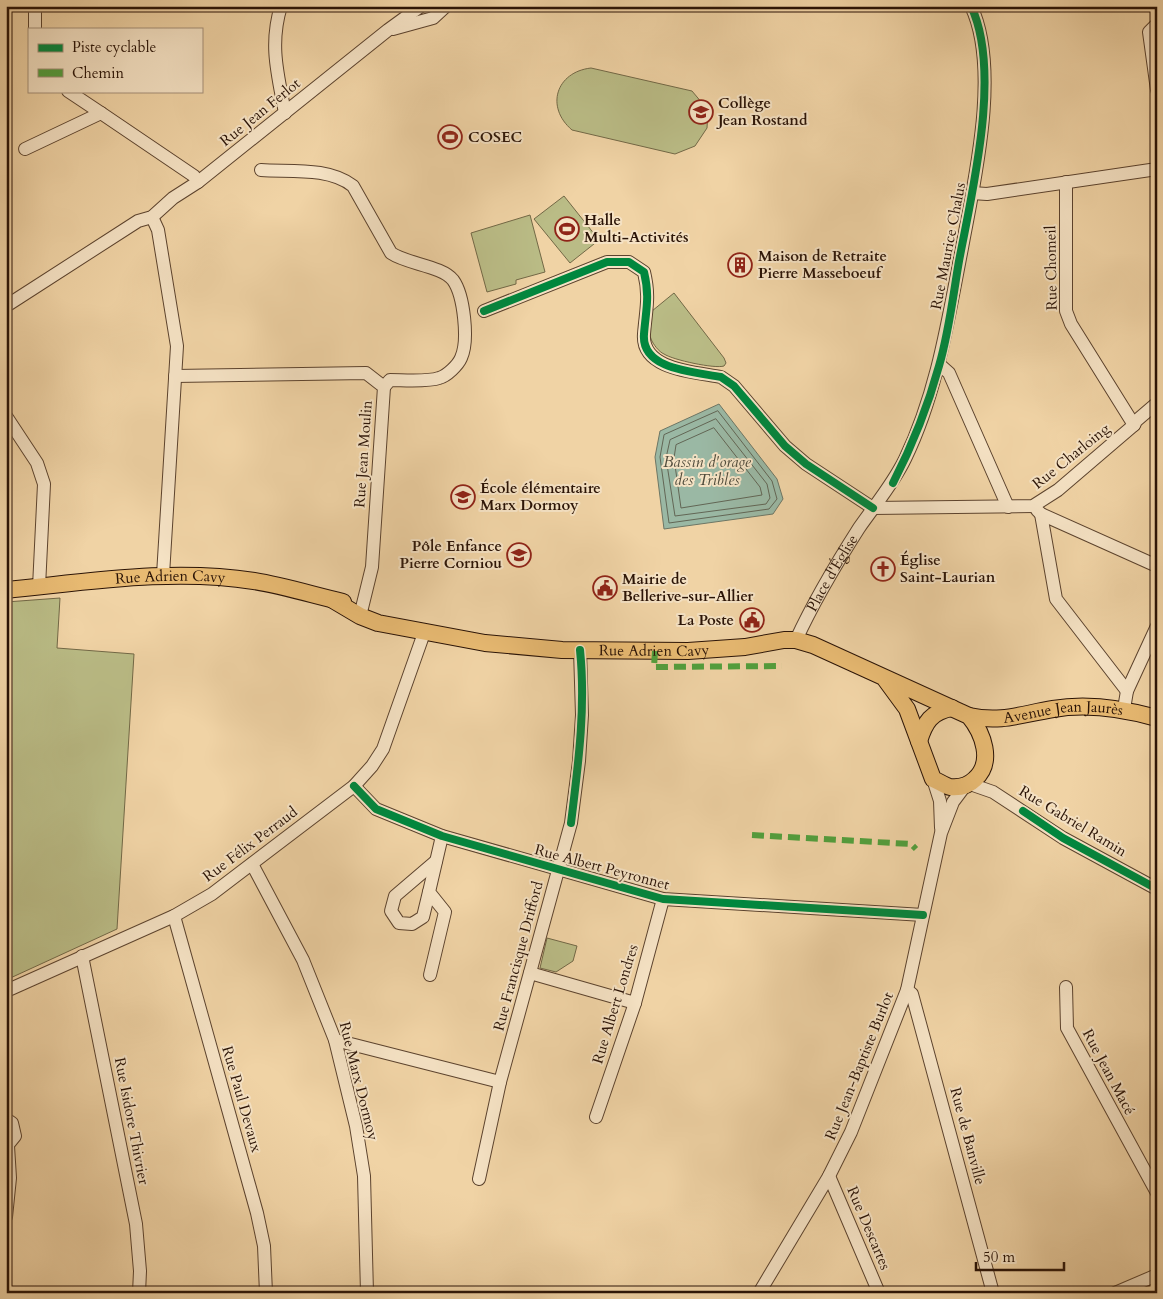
<svg xmlns="http://www.w3.org/2000/svg" width="1163" height="1299" viewBox="0 0 1163 1299" font-family="Cardo,serif">
	<style>
		.green { fill: #babc86; stroke: #726846 }
		.water { fill: #9ab8a4; stroke: #6d7665 }
		.lines { fill: none; stroke-linecap: round; stroke-linejoin: round }
		.shore { stroke: #626655; stroke-width: 1 }
		.minor-casing { stroke: #5c432e; stroke-width: 14 }
		.major-casing { stroke: #2a1306; stroke-width: 18 }
		.minor { stroke: #f5e2c4; stroke-width: 12 }
		.major { stroke: #e8ba72; stroke-width: 16 }
		.quiet { stroke: #51a03d; stroke-width: 6; stroke-dasharray: 12 6; stroke-linecap: butt }
		.cycleway-casing { stroke: #f5e2c4; stroke-width: 11 }
		.cycleway { stroke: #00873e; stroke-width: 8 }
		.labels { text-anchor: middle; dominant-baseline: central; stroke-width: 4; stroke-linejoin: round; paint-order: stroke }
		.poi-label { font-size: 15px; font-weight: bold; fill: #2a1306; stroke: #f5e2c4; text-anchor: start }
		.street-label { font-size: 15px; fill: #2a1306; stroke: #f5e2c4 }
		.water-label { font-size: 16px; font-style: italic; fill: #514d3d; stroke: #f5e2c4 }
	</style>
	<rect width="100%" height="100%" fill="#f0d3a5"/>
	<filter id="stains"><feTurbulence type="fractalNoise" baseFrequency=".004" numOctaves="4"/><feColorMatrix values="0 0 0 0 .2 0 0 0 0 .09 0 0 0 0 .02 0 0 0 .5 -.17"/></filter>
	<radialGradient id="worn" r=".72"><stop offset=".6" stop-color="#630" stop-opacity="0"/><stop offset="1" stop-color="#630" stop-opacity=".3"/></radialGradient>
	<g class="green">
		<path d="M591,68L692,91L708,110L707,128L695,146L675,154L572,130C545,107 556,72 591,68Z"/>
		<polygon points="564,196 599,240 570,263 534,219"/>
		<polygon points="530,215 545,272 516,280 516,284 487,292 471,233"/>
		<path d="M674,293L724,358L726,363L724,366C715,369 673,360 664,354C659,352 653,344 651,339C648,332 652,319 652,311Z"/>
		<polygon points="60,598 57,648 134,654 117,929 6,980 6,602"/>
		<polygon points="547,938 577,946 573,961 556,972 540,968"/>
	</g>
	<polygon class="water" points="719,404 777,479 783,499 773,514 664,529 655,457 660,431"/>
	<g class="lines">
		<g class="shore">
			<polygon points="718,411 772,481 777,499 769,509 669,523 660,457 664,435"/>
			<polygon points="716,419 767,484 770,498 766,504 675,516 666,458 670,440"/>
			<polygon points="714,428 760,487 762,495 681,508 674,458 676,445"/>
		</g>
		<g class="minor-casing">
			<g id="minor">
				<path d="M281,6C269,45 278,75 285,113"/>
				<polyline points="1157,24 1149,32 1157,90"/>
				<polyline points="35,29 35,6"/>
				<polyline points="393,29 433,18 446,6"/>
				<polyline points="68,91 101,113"/>
				<polyline points="25,149 101,113 194,176 198,182"/>
				<path d="M261,170C290,172 329,167 353,186L391,253C407,264 442,266 453,280C464,295 469,341 461,358C458,365 447,376 439,378C428,382 403,380 390,380L384,387"/>
				<polyline points="1066,182 1066,311 1071,324 1134,425"/>
				<polyline points="972,193 987,194 1157,169"/>
				<polyline points="152,217 158,230 177,346 163,575"/>
				<polyline points="6,306 138,221 152,217 173,198 198,182 388,30 421,6"/>
				<path d="M484,311L607,262H629L644,272C650,297 646,309 644,334C641,370 695,372 721,377L734,386L785,446L806,464L873,508"/>
				<polyline points="940,365 949,373 1008,507"/>
				<polyline points="175,376 366,373 384,387 372,567 360,616"/>
				<polyline points="6,416 37,463 44,484 39,587"/>
				<polyline points="873,508 1033,506 1058,490 1134,425 1136,421 1157,403"/>
				<polyline points="1037,510 1041,514 1157,566"/>
				<polyline points="1041,514 1056,599 1127,691"/>
				<path id="s1" d="M796,640C814,601 836,564 859,528C875,505 893,484 905,459C937,393 948,320 962,248C974,182 1001,69 971,6"/>
				<polyline points="1124,709 1127,691 1157,626"/>
				<polyline points="933,779 940,801 941,828"/>
				<polyline points="970,784 993,792 1063,838 1157,889"/>
				<polyline points="354,786 376,809 442,836 663,899 923,915"/>
				<polyline points="252,864 303,960 335,1040 356,1126 364,1176 367,1293"/>
				<polyline points="429,892 423,917 412,924 399,923 391,911 395,896 436,861"/>
				<polyline points="174,916 257,1213 264,1246 266,1293"/>
				<polyline points="82,956 136,1224 140,1271 139,1293"/>
				<polyline points="530,973 635,1003"/>
				<polyline points="430,975 445,912 429,892 442,836"/>
				<polyline points="1066,987 1067,1028 1157,1193"/>
				<polyline points="907,990 912,994 993,1293"/>
				<polyline points="6,991 174,916 212,894 354,786 372,766 383,749 424,633"/>
				<polyline points="335,1040 500,1082"/>
				<polyline points="596,1117 635,1003 663,899"/>
				<polyline points="6,1119 12,1123 15,1136 6,1147"/>
				<polyline points="829,1176 879,1293"/>
				<polyline points="479,1179 500,1082 571,823 579,761 582,715 580,650"/>
				<polyline points="6,1217 10,1178 8,1146"/>
				<polyline points="759,1293 829,1176 851,1132 907,990 941,833 953,802 965,786"/>
				<polyline points="1115,1293 1157,1275"/>
			</g>
		</g>
		<g class="major-casing">
			<g id="major">
				<path id="s2" d="M6,590C88,582 172,568 254,581C284,586 313,595 343,602"/>
				<path id="s3" d="M333,600L360,616L378,623L485,643L562,650L688,651L745,647L784,640H796L813,645L969,716C983,733 994,762 975,779C969,785 960,788 950,787C945,786 938,781 933,779L907,709L885,679"/>
				<path id="s4" d="M969,716C1001,723 1022,714 1053,709C1086,703 1125,709 1157,718"/>
				<path d="M919,741C925,722 931,712 952,708"/>
			</g>
		</g>
		<use href="#minor" class="minor"/>
		<use href="#major" class="major"/>
		<g class="quiet">
			<polyline points="655,651 654,667 782,666"/>
			<polyline points="752,835 911,844 916,849"/>
		</g>
		<g class="cycleway-casing">
			<g id="cycleway">
				<path d="M484,311L607,262H629L644,272C650,297 646,309 644,334C641,370 695,372 721,377L734,386L785,446L806,464L873,508"/>
				<path d="M893,483C912,446 928,406 939,366C949,332 953,296 959,261C972,192 1002,71 971,6"/>
				<polyline points="354,786 376,809 442,836 663,899 923,915"/>
				<polyline points="1023,811 1063,838 1157,889"/>
				<path d="M571,823C578,766 586,708 580,650"/>
			</g>
		</g>
		<use href="#cycleway" class="cycleway"/>
	</g>
	<defs>
		<g id="school-ring" transform="scale(1.25)"><circle r="9.5" fill="#f5e2c4" stroke="#8f2418" stroke-width="1.5"/><path d="M0-5L7-2L0 1L-7-2ZM-4 1L0 2.5L4 1V4Q0 6-4 4Z" fill="#8f2418"/></g>
		<g id="stadium-ring" transform="scale(1.25)"><circle r="9.5" fill="#f5e2c4" stroke="#8f2418" stroke-width="1.5"/><path d="M0-5a6.5 5 0 1 0 0 10a6.5 5 0 1 0 0-10ZM-3.5-1.8h7v3.6h-7Z" fill="#8f2418"/></g>
		<g id="building-ring" transform="scale(1.25)"><circle r="9.5" fill="#f5e2c4" stroke="#8f2418" stroke-width="1.5"/><path d="M-4-6H4V6H1V3H-1V6H-4ZM-2.5-4.3h1.7v1.8h-1.7ZM.8-4.3h1.7v1.8H.8ZM-2.5-1h1.7V.8h-1.7ZM.8-1h1.7V.8H.8Z" fill="#8f2418"/></g>
		<g id="church-ring" transform="scale(1.25)"><circle r="9.5" fill="#f5e2c4" stroke="#8f2418" stroke-width="1.5"/><path d="M-1.2-6h2.4v3.5h3.3v2.4h-3.3V6h-2.4V-.1h-3.3v-2.4h3.3Z" fill="#8f2418"/></g>
		<g id="civic-ring" transform="scale(1.25)"><circle r="9.5" fill="#f5e2c4" stroke="#8f2418" stroke-width="1.5"/><path d="M-.6-6.5H3V-4.5H.6V-3L4-1V1h2V6H-6V1h2V-1L-.6-3ZM-1.2 2.5V6h2.4V2.5Z" fill="#8f2418"/></g>
	</defs>
	<g fill-rule="evenodd">
		<use href="#school-ring" x="701" y="112"/>
		<use href="#stadium-ring" x="450" y="137"/>
		<use href="#stadium-ring" x="567" y="229"/>
		<use href="#building-ring" x="740" y="265"/>
		<use href="#school-ring" x="463" y="497"/>
		<use href="#school-ring" x="519" y="555"/>
		<use href="#church-ring" x="883" y="569"/>
		<use href="#civic-ring" x="605" y="588"/>
		<use href="#civic-ring" x="752" y="620"/>
	</g>
	<g class="labels">
		<g class="poi-label">
			<text x="718" y="103">Collège<tspan x="718" dy="17">Jean Rostand</tspan></text>
			<text x="468" y="137">COSEC</text>
			<text x="584" y="220">Halle<tspan x="584" dy="17">Multi-Activités</tspan></text>
			<text x="758" y="256">Maison de Retraite<tspan x="758" dy="17">Pierre Masseboeuf</tspan></text>
			<text x="480" y="488">École élémentaire<tspan x="480" dy="17">Marx Dormoy</tspan></text>
			<text x="502" y="546" text-anchor="end">Pôle Enfance<tspan x="502" dy="17">Pierre Corniou</tspan></text>
			<text x="900" y="560">Église<tspan x="900" dy="17">Saint-Laurian</tspan></text>
			<text x="622" y="579">Mairie de<tspan x="622" dy="17">Bellerive-sur-Allier</tspan></text>
			<text x="734" y="620" text-anchor="end">La Poste</text>
		</g>
		<g class="street-label">
			<text transform="translate(260 112) rotate(-39)">Rue Jean Ferlot</text>
			<text transform="translate(948 246) rotate(-79)">Rue Maurice Chalus</text>
			<text transform="translate(1051 268) rotate(-91)">Rue Chomeil</text>
			<text transform="translate(363 454) rotate(-86)">Rue Jean Moulin</text>
			<text transform="translate(1071 456) rotate(-39)">Rue Charloing</text>
			<text stroke="none"><textPath href="#s1" startOffset="76">Place d'Église</textPath></text>
			<text stroke="none"><textPath href="#s2" startOffset="165">Rue Adrien Cavy</textPath></text>
			<text stroke="none"><textPath href="#s3" startOffset="329">Rue Adrien Cavy</textPath></text>
			<text stroke="none"><textPath href="#s4" startOffset="95">Avenue Jean Jaurès</textPath></text>
			<text transform="translate(1073 821) rotate(31)">Rue Gabriel Ramin</text>
			<text transform="translate(250 844) rotate(-37)">Rue Félix Perraud</text>
			<text transform="translate(602 867) rotate(15)">Rue Albert Peyronnet</text>
			<text transform="translate(518 956) rotate(-75)">Rue Francisque Drifford</text>
			<text transform="translate(615 1004) rotate(-73)">Rue Albert Londres</text>
			<text transform="translate(859 1066) rotate(-68)">Rue Jean-Baptiste Burlot</text>
			<text transform="translate(1109 1072) rotate(62)">Rue Jean Macé</text>
			<text transform="translate(359 1081) rotate(76)">Rue Marx Dormoy</text>
			<text transform="translate(242 1099) rotate(74)">Rue Paul Devaux</text>
			<text transform="translate(132 1121) rotate(79)">Rue Isidore Thivrier</text>
			<text transform="translate(968 1136) rotate(75)">Rue de Banville</text>
			<text transform="translate(869 1228) rotate(67)">Rue Descartes</text>
		</g>
		<g class="water-label">
			<text x="707" y="462">Bassin d'orage<tspan x="707" dy="18">des Tribles</tspan></text>
		</g>
	</g>
	<rect width="1163" height="1299" fill="none" stroke="#f0d3a5" stroke-width="25"/>
	<rect x="8" y="8" width="1148" height="1284" fill="none" stroke="#2a1306" stroke-width="2.5"/>
	<rect x="12" y="12" width="1138" height="1274" fill="none" stroke="#2a1306"/>
	<rect x="28" y="28" width="175" height="65" fill="#f5e2c4" stroke="#a48f78"/>
	<rect x="38" y="44" width="25" height="8" fill="#00873e" stroke="#a48f78"/>
	<text x="72" y="52" font-size="15" fill="#2a1306">Piste cyclable</text>
	<rect x="38" y="69" width="25" height="8" fill="#51a03d" stroke="#a48f78"/>
	<text x="72" y="78" font-size="15" fill="#2a1306">Chemin</text>
	<path d="M976 1262v8h88v-8" fill="none" stroke="#2a1306" stroke-width="2.5"/>
	<text x="983" y="1262" font-size="15" fill="#2a1306" stroke="#f5e2c4" stroke-width="4" paint-order="stroke">50 m</text>
	<rect width="100%" height="100%" filter="url(#stains)"/>
	<rect width="100%" height="100%" fill="url(#worn)"/>
</svg>
